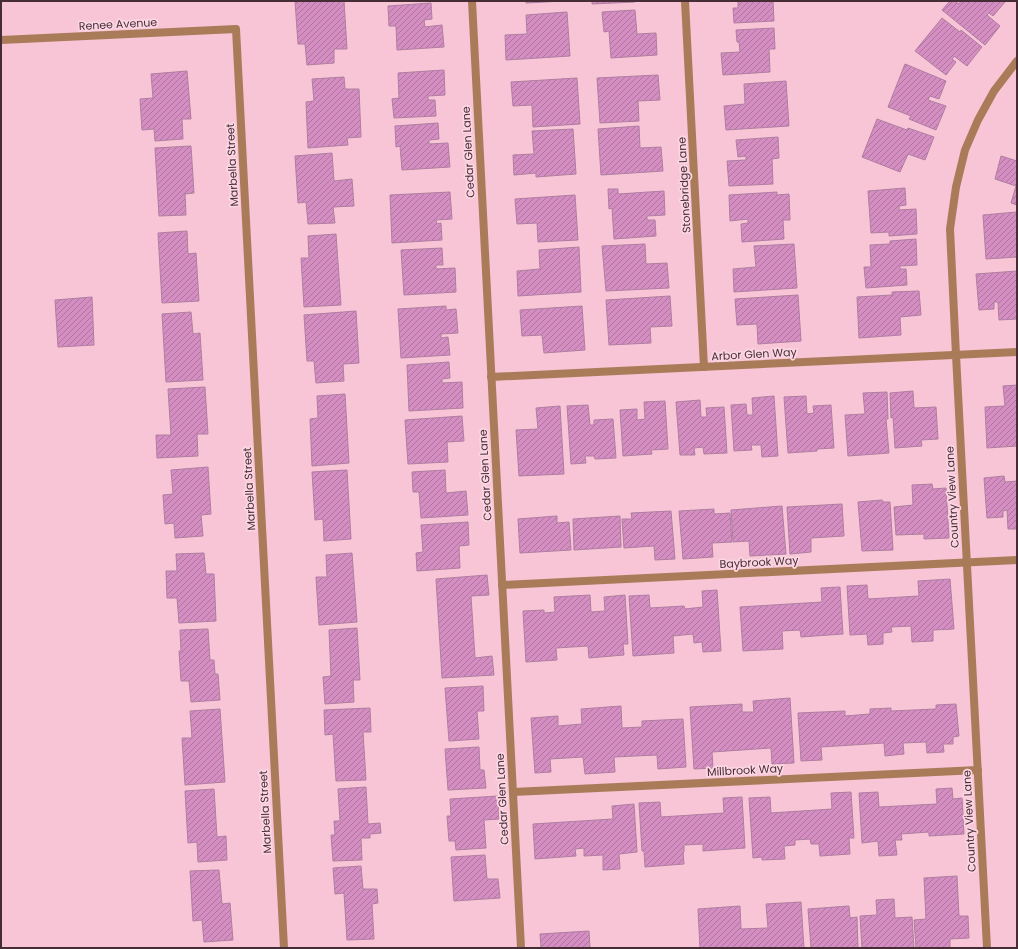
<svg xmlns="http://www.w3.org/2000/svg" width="1018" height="949" viewBox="0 0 1018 949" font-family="Poppins,sans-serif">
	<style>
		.building { fill: url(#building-hatch); stroke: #af7ea1 }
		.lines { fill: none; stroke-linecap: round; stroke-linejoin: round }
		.street { stroke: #aa7b59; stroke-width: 8 }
		.labels { text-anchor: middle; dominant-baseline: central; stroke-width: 3.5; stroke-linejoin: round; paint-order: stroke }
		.street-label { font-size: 11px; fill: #452c35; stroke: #fcd6e2 }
	</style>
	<defs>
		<pattern id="building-hatch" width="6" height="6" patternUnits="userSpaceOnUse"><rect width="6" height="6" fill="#d58ec2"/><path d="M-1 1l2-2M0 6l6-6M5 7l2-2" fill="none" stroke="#af749e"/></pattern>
	</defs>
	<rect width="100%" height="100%" fill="#f7c5d5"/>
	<g class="building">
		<polygon points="295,1 344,1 347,49 334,49 334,63 307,65 305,44 298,44"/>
		<polygon points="526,1 564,1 526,3"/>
		<polygon points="592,1 635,1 635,2 592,4"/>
		<polygon points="738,1 773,1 774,21 734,23 733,8 738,8"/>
		<polygon points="950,1 955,1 959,4 961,1 1003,1 1005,2 993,16 989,13 987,15 1000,26 985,45 942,10"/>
		<polygon points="431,3 432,19 424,20 425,27 442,25 444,47 397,50 396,26 389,26 388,6"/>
		<polygon points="635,10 637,34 656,33 657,55 611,58 609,31 604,32 602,12"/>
		<polygon points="567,12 570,56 506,60 505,35 527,34 526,15"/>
		<polygon points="942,18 960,32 961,30 982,47 967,66 954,56 952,59 956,62 946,75 915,51"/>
		<polygon points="774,28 775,49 769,49 770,72 723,75 721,53 740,52 739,42 737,42 736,30"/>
		<polygon points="905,64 946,81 939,99 930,96 928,100 946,106 936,130 909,119 911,116 888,107"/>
		<polygon points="444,70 445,95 428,96 428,100 435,100 436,116 394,118 392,99 399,98 398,73"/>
		<polygon points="187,71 191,119 182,119 183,139 155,141 154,129 142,130 140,99 153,98 151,74"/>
		<polygon points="658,75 660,100 638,101 639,121 600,123 597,78"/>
		<polygon points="344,77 345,89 359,89 361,137 347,138 348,145 308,148 306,102 314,101 312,79"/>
		<polygon points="577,78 580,124 533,127 532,105 513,106 511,82"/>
		<polygon points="786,81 789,126 726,130 724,106 745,104 744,84"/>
		<polygon points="877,119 907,130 908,128 934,137 925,160 908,154 900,172 862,157"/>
		<polygon points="438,123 439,139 429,140 429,144 448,143 450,167 402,170 400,146 396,147 395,126"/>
		<polygon points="639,126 640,148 661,147 663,171 601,175 598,129"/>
		<polygon points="573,129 576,174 536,177 536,173 514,175 513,155 534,154 532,131"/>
		<polygon points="778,137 779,158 772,159 773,184 729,186 727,161 746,160 746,156 738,157 736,140"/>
		<polygon points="191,146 194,193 185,194 186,215 159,216 155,148"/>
		<polygon points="332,153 334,181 352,179 354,206 333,207 335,223 308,224 306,202 298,203 295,156"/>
		<polygon points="1001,156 1017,161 1017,205 1011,203 1016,186 995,179"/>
		<polygon points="905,188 906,205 899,206 899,210 916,209 917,234 889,236 889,232 871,233 868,191"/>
		<polygon points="608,189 618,189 618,194 664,191 665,215 647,216 647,220 655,220 656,236 614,239 612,208 609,209"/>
		<polygon points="450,192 452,219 436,220 437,224 441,223 442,240 392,243 390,195"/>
		<polygon points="777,192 777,195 789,194 790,220 783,220 784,239 742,242 741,224 748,223 748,219 730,221 729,195"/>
		<polygon points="575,195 578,240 538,242 537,223 517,224 515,199"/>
		<polygon points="1017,212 1017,257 986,259 983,215"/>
		<polygon points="187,231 188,254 196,253 199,301 162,303 158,233"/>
		<polygon points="336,234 341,305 304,307 301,258 309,258 308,236"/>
		<polygon points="916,239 917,265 900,266 900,269 906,269 907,285 866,288 864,267 871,267 870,245 890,244 890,241"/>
		<polygon points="645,244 646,264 667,263 669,288 606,291 602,246"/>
		<polygon points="794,244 797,288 734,292 733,269 756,267 754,246"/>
		<polygon points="579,247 581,292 518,296 517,271 540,269 539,250"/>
		<polygon points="442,248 443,265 436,265 436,269 455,268 456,292 404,295 401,250"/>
		<polygon points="1017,271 1017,319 999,320 998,302 994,302 994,309 979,310 976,274"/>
		<polygon points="919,291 921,315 900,317 901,335 859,338 857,297 892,295 892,292"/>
		<polygon points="798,295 801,341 758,344 757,324 737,325 735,299"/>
		<polygon points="670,296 672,326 650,327 651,343 609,345 606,300"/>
		<polygon points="92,297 94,345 58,347 55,300"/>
		<polygon points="446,306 446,310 456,309 458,333 441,334 441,338 448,337 450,355 401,358 398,309"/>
		<polygon points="582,306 585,350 544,353 542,335 522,336 520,310"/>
		<polygon points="356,311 359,363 343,364 344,381 316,383 314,361 307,361 304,315"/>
		<polygon points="191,312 193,334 200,333 203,380 166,382 162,314"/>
		<polygon points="449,362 450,378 442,379 442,383 462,382 463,408 409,411 407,365"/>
		<polygon points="1017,385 1017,446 987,448 985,407 1005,406 1003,386"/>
		<polygon points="205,387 208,434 197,434 198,456 157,458 156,435 171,435 168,389"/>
		<polygon points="913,391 914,408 936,407 938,439 921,440 922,446 895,448 893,417 891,418 890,393"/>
		<polygon points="887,392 888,419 886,419 889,453 848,456 845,415 865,414 863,393"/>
		<polygon points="345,394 349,463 312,466 310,419 318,418 317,396"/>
		<polygon points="774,396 778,456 762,457 761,445 751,445 752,450 734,451 731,405 746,404 747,415 753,415 752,398"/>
		<polygon points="806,396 807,414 814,413 813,406 831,405 834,448 817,449 817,451 788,453 784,397"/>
		<polygon points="700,400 701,417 707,417 706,408 724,407 727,453 704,454 703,447 694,448 695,455 680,455 676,402"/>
		<polygon points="665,401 668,449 651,450 652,454 623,456 620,410 637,409 637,420 645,419 644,402"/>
		<polygon points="588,405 590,425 594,425 594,420 613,419 616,458 595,459 594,456 585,456 586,463 571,464 567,406"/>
		<polygon points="560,406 564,474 519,476 516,430 538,429 536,408"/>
		<polygon points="462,416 464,441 447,442 448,462 408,464 405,420"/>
		<polygon points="208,467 211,514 201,515 203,536 175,538 174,523 165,524 163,495 173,494 171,470"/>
		<polygon points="347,470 351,539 324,541 323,519 315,520 312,472"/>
		<polygon points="445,470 446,493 466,491 468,515 421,518 419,492 413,492 412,472"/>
		<polygon points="1004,476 1005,482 1017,481 1017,529 1008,529 1007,510 1003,511 1003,517 987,518 984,478"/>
		<polygon points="932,484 933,489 946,488 949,538 924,539 924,534 896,535 894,507 913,505 912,485"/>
		<polygon points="882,500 883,502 890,502 893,550 862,551 858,502"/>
		<polygon points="842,504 844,536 811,538 811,552 790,554 787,507"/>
		<polygon points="782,506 786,554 750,556 749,541 733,542 731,510"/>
		<polygon points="714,509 714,514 730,513 732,542 712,543 713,557 683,559 679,511"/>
		<polygon points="671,511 675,559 655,560 654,546 624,548 622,519 632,519 631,513"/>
		<polygon points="557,516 557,523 569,522 571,550 520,553 518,519"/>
		<polygon points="620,516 621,547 574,550 573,519"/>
		<polygon points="468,522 469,545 459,546 460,568 417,571 416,553 423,552 421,525"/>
		<polygon points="204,553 206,574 214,574 216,621 179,623 177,598 167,598 166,571 177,571 176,554"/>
		<polygon points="352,553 357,622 319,625 316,577 327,577 326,555"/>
		<polygon points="487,575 489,595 471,596 475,658 492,656 494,675 442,678 436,579"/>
		<polygon points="950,579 954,629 933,630 933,641 912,642 911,626 891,627 892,632 883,633 883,644 868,645 867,634 850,635 847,586 867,585 868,599 919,596 918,581"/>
		<polygon points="840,587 843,634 801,637 800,630 782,631 783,649 743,651 740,607 822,602 821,588"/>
		<polygon points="717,590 721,651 703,652 702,642 694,643 693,634 673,636 674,653 633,656 629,596 649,595 650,608 684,606 685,609 703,607 702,591"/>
		<polygon points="590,595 591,612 605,611 604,597 625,595 628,644 623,644 624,655 589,658 588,646 556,648 557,660 526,662 523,611 544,610 544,613 555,612 554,597"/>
		<polygon points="357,628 360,680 353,680 354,702 325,704 323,677 331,676 329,630"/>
		<polygon points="208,629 210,660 214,660 215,674 218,674 220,700 191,702 189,681 181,681 179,651 181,651 180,630"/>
		<polygon points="483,686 484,711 477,711 479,739 449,741 445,688"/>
		<polygon points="790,698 794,763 772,764 771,748 712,752 713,768 694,769 690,707 742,704 742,712 754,712 753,701"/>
		<polygon points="956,704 959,736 953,737 953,744 943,744 944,752 927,753 926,742 903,743 904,754 885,756 884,743 821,747 822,760 801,761 798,713 845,711 845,716 870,714 870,709 891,708 891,711 936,709 936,705"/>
		<polygon points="621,706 622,728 642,727 642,721 683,719 686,767 658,769 657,755 614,757 615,772 585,774 583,757 550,759 551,772 535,773 531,718 558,716 558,726 582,724 581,709"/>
		<polygon points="370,708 371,732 363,732 366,780 336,781 333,734 325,735 324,710"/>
		<polygon points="220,709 225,782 185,785 182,738 192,738 190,711"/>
		<polygon points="479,747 480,770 484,770 486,788 448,790 445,749"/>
		<polygon points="366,787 368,824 380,823 381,833 370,834 370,838 361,838 362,860 333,861 331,835 335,835 334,821 340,821 338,789"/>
		<polygon points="952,788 953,799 962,798 964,834 929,836 929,832 901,834 902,840 895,840 897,855 879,856 878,841 862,843 859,793 878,792 879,807 937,804 936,789"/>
		<polygon points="214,789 217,837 226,836 227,860 198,862 197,842 188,843 185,791"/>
		<polygon points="851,792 854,838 849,838 850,854 820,856 819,844 811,844 810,839 795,840 795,845 784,846 785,859 762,860 762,857 753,858 749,798 770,797 771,813 832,809 831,793"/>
		<polygon points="498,796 499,819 484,820 486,848 456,850 455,841 449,841 447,816 451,816 450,799"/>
		<polygon points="742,797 745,848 703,851 703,844 684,845 684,852 683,852 684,864 645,867 644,851 642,851 639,803 660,802 661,817 724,813 723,798"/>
		<polygon points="634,804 637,852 619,854 620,869 603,870 603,855 584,856 584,848 575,849 576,856 535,859 533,824 613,819 612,806"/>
		<polygon points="485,855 487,879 498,879 500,898 454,901 451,857"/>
		<polygon points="361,866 363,889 377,889 378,903 372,904 374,939 347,940 344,893 335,894 333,868"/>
		<polygon points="219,870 222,904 230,903 233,940 204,942 202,920 193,921 190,871"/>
		<polygon points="957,876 959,916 968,916 969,938 950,939 950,948 916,948 914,920 926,919 924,878"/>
		<polygon points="894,899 895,918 912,917 914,948 862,948 860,916 877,915 876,900"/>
		<polygon points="801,902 804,948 700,948 698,909 740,906 741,929 768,928 766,904"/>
		<polygon points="849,906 850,918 857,917 858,948 811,948 808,909"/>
		<polygon points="589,931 590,948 541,948 540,934"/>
	</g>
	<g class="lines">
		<g class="street">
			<polyline points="472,1 521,948"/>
			<polyline points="685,1 704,367"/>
			<polyline points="1,40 236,29 284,948"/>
			<polyline points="491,377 1017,352"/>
			<polyline points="502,585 1017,560"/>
			<polyline points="513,792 978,770"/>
			<polyline points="987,948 956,355 950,229 956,187 965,150 978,120 994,91 1017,61"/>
		</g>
	</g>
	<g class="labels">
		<g class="street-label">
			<text transform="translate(118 24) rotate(-3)">Renee Avenue</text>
			<text transform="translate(468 152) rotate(-93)">Cedar Glen Lane</text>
			<text transform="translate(232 165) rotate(-93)">Marbella Street</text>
			<text transform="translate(684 185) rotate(-93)">Stonebridge Lane</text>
			<text transform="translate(754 354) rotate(-3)">Arbor Glen Way</text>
			<text transform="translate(485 475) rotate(-93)">Cedar Glen Lane</text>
			<text transform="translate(249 489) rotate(-93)">Marbella Street</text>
			<text transform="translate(952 497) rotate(-93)">Country View Lane</text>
			<text transform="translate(759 562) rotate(-3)">Baybrook Way</text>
			<text transform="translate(745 770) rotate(-3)">Millbrook Way</text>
			<text transform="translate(502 799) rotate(-93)">Cedar Glen Lane</text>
			<text transform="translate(265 812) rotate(-93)">Marbella Street</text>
			<text transform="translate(969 821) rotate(-93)">Country View Lane</text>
		</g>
	</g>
	<rect width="1018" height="949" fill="none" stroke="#452c35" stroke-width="4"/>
</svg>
